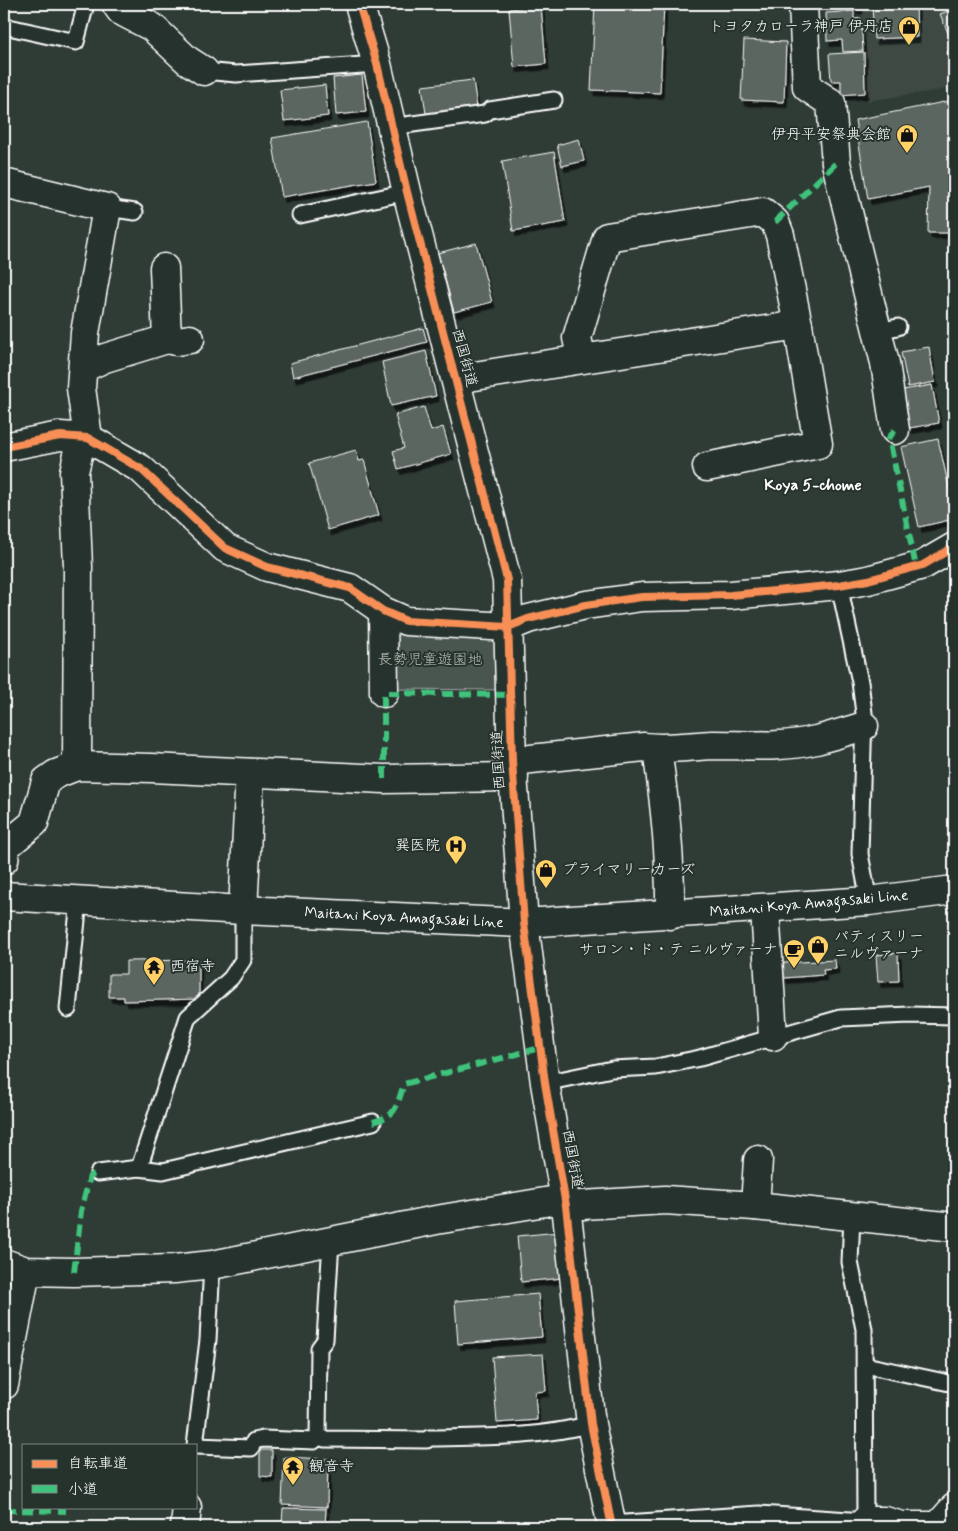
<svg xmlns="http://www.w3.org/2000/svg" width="958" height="1531" viewBox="0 0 958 1531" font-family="Mynerve,'Klee One',sans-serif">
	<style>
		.built { fill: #3c4842 }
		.green { fill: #4a544f; stroke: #a4aaa7 }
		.building { fill: #5b6661; stroke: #fff; filter: url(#shadow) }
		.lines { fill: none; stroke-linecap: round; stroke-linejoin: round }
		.lane-casing { stroke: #fff; stroke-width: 19 }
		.street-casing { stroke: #fff; stroke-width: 31 }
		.secondary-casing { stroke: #fff; stroke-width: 31 }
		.lane { stroke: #26332d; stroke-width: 15 }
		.street { stroke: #26332d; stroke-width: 28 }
		.secondary { stroke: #26332d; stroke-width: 28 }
		.quiet { stroke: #40c37c; stroke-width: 6; stroke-dasharray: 12 6; stroke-linecap: butt }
		.cycleway-casing { stroke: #26332d; stroke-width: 11 }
		.cycleway { stroke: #f78f57; stroke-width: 8 }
		.labels { text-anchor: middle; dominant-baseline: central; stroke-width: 4; stroke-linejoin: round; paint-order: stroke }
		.poi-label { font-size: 15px; fill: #fff; stroke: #26332d; text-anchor: end }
		.street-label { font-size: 15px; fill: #fff; stroke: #26332d }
		.park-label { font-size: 15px; fill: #b7bbb9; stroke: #26332d }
		.neighbourhood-label { font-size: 16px; font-weight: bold; fill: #fff; stroke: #26332d }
	</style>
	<defs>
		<filter id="shadow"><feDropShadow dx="3" dy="5.5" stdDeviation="0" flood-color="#0009"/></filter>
	</defs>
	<rect width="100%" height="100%" fill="#2f3b35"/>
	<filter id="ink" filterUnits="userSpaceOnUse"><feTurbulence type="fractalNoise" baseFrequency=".02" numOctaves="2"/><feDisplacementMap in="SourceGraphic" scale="10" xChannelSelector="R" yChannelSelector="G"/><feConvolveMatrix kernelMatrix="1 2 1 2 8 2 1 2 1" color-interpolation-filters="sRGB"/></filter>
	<g filter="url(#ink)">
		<polygon class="built" points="862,4 954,4 954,88 867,101"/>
		<polygon class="green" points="392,623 502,640 504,690 391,689"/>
		<g class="building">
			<polygon points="595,4 664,4 660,93 591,90"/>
			<polygon points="826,4 860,4 860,8 826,10"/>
			<polygon points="872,4 916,4 917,37 874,39"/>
			<polygon points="951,4 954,4 954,47 940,14 953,9"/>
			<polygon points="541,6 546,64 514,67 509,9"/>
			<polygon points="854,11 854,19 861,18 863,51 843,52 842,40 827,41 826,13"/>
			<polygon points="744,40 786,42 784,102 741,100"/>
			<polygon points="954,49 954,71 947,52"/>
			<polygon points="864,52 865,93 841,95 841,81 831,81 829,54"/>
			<polygon points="362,75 366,112 336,115 333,78"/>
			<polygon points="473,80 477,107 426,114 422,86"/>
			<polygon points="325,85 328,116 284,121 280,90"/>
			<polygon points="954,100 954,233 928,233 929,187 868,199 855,120"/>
			<polygon points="367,122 376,181 282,197 272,138"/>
			<polygon points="579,139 584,161 562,166 557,145"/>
			<polygon points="554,152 565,222 513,231 502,161"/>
			<polygon points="476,243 492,302 454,312 438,253"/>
			<polygon points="423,328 427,342 293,377 290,363"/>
			<polygon points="929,347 935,382 908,387 901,352"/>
			<polygon points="426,351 436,396 391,406 382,362"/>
			<polygon points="932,385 939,423 909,428 903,390"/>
			<polygon points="424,407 431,431 443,427 451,454 398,469 393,451 404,448 395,415"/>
			<polygon points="938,439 954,510 954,519 919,527 901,447"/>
			<polygon points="356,450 359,461 364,460 379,515 328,530 309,463"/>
			<polygon points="898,953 899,981 878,982 876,955"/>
			<polygon points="199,960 199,999 124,1001 124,997 109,997 109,974 126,974 126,961"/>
			<polygon points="835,960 836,969 823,970 824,975 784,978 783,963"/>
			<polygon points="559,1232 563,1278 521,1282 517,1236"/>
			<polygon points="538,1294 542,1337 458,1344 455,1301"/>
			<polygon points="543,1354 546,1391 535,1392 537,1420 497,1423 492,1357"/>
			<polygon points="260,1450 272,1450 272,1477 260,1476"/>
			<polygon points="284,1457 328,1459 327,1507 282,1505"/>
			<polygon points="283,1508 326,1509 325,1527 275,1527 276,1524 282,1524"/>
		</g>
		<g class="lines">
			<g class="lane-casing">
				<g id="lane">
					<polyline points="4,26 76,42 86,4"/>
					<polyline points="204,71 236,74 377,64"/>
					<polyline points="391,127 485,114 490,110 554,100"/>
					<polyline points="107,208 135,212"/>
					<polyline points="300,215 407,192"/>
					<polyline points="877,331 898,327"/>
					<polyline points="839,585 860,682 864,713 860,854 869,901"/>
					<polyline points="68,1009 79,900"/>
					<polyline points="545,1083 612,1069 656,1067 700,1058 841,1018 910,1015 954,1016"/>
					<polyline points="139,1168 188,1017 231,978 243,960 243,910"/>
					<polyline points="98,1173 139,1168 163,1171 373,1122"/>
					<polyline points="865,1365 954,1384"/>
					<polyline points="318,1437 319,1348 325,1340 331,1241"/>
					<polyline points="195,1445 208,1340 212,1265"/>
					<path d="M196,1446L251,1448L254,1441L263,1439L314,1441L318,1437L325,1439L427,1440L429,1438C483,1437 539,1438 591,1424"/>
					<polyline points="611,1524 759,1514 865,1521 864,1329 850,1262 852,1217"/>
				</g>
			</g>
			<g class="street-casing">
				<g id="street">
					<polyline points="116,4 121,11 152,27 187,60 204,71"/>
					<polyline points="359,4 377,64 407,192 507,580 512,761 524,923 545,1083 566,1206 591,1424 612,1527"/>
					<polyline points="803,4 807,87 831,103 836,163 885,363 895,430"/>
					<polyline points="4,183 107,208 85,333 81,388 88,438 79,450 74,472 78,567 77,766"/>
					<polyline points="167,339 177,341 190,339"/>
					<polyline points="582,359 577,338 607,237 763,212 775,222 780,235 798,325 818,444 707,467"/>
					<polyline points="83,368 105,358 167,339 164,268"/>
					<polyline points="456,379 798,325"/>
					<polyline points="4,447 60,436 88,438 141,469 225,548 267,567 350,588 383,611 406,621 508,627 528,619 586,605 642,597 731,595 839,585 868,580 923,565 954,547"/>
					<polyline points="383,611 384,693"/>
					<path d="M657,749C665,804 671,859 670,915"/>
					<path d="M512,761L644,747C667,750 689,746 713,745C747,745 782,748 816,740C832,736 848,731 864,726"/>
					<polyline points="4,860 6,846 34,823 46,781 56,774 77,766 152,768 384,779 514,777"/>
					<polyline points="765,909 773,1036"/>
					<polyline points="243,910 250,773"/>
					<polyline points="755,1206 758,1160"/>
					<polyline points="4,1263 26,1271 74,1272 174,1269 212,1265 436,1220 557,1200 566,1206 665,1200 755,1206 954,1227"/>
					<polyline points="4,1385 26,1271"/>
					<polyline points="865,1521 885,1521 902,1526 938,1526 954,1508"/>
					<polyline points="185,1527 187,1507"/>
				</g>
			</g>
			<g class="secondary-casing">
				<polyline id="secondary" points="4,896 243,910 524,923 869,901 954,890"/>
			</g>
			<use href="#lane" class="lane"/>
			<use href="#street" class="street"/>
			<use href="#secondary" class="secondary"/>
			<g class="quiet">
				<polyline points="775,222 836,163"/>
				<polyline points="895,430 889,438 916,567"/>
				<polyline points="384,779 384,693 510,695"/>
				<path d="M373,1122C398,1115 396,1107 404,1084L540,1048"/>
				<polyline points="74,1272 81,1211 90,1176 98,1173"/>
				<polyline points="4,1510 66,1511"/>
			</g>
			<g class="cycleway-casing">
				<g id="cycleway">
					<polyline points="359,4 377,64 407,192 507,580 512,761 524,923 545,1083 566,1206 591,1424 612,1527"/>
					<polyline points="4,447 60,436 88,438 141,469 225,548 267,567 350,588 383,611 406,621 508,627 528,619 586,605 642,597 731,595 839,585 868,580 923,565 954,547"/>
				</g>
			</g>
			<use href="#cycleway" class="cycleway"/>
		</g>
	</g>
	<defs>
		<g id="shop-pin" transform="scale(1.125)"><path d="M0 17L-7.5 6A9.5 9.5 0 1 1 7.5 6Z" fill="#ffd166" stroke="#26332d"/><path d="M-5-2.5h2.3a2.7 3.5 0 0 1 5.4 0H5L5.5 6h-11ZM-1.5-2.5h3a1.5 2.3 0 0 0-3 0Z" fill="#111"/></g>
		<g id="hospital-pin" transform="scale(1.125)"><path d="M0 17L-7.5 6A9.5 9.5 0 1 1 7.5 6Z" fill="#ffd166" stroke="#26332d"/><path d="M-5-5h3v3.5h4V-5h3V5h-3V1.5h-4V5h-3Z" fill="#111"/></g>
		<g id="cafe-pin" transform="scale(1.125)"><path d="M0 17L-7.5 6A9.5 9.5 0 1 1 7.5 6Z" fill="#ffd166" stroke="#26332d"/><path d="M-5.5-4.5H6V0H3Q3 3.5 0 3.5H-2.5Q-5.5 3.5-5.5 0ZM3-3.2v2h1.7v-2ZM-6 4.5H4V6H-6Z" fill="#111"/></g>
		<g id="temple-pin" transform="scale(1.125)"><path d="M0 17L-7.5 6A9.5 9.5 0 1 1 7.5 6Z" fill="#ffd166" stroke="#26332d"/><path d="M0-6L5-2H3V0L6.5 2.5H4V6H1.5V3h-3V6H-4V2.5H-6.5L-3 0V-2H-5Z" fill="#111"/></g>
	</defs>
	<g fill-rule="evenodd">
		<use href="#shop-pin" x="909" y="27"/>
		<use href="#shop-pin" x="907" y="135"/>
		<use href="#hospital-pin" x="456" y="846"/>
		<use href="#shop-pin" x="546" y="870"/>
		<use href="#shop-pin" x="818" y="946"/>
		<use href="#cafe-pin" x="794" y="950"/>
		<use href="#temple-pin" x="154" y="967"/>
		<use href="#temple-pin" x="293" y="1467"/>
	</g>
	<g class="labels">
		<g class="poi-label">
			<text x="893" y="27">トヨタカローラ神戸 伊丹店</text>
			<text x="891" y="135">伊丹平安祭典会館</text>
			<text x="440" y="846">巽医院</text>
			<text x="562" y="870" text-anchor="start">プライマリーカーズ</text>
			<text x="834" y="937" text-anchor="start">パティスリー<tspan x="834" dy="17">ニルヴァーナ</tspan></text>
			<text x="778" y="950">サロン・ド・テ ニルヴァーナ</text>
			<text x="170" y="967" text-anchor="start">西宿寺</text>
			<text x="309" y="1467" text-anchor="start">観音寺</text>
		</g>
		<g class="street-label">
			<text transform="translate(464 358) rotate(75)">西国街道</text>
			<text transform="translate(499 760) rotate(-93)">西国街道</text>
			<text transform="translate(809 904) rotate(-5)">Maitani Koya Amagasaki Line</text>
			<text transform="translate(404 918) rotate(3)">Maitani Koya Amagasaki Line</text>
			<text transform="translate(572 1159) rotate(80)">西国街道</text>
		</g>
		<g class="park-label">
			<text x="430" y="660">長勢児童遊園地</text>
		</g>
		<g class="neighbourhood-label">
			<text x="813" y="485">Koya 5-chome</text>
		</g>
	</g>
	<rect width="958" height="1531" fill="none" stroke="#26332d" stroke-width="20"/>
	<rect x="10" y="10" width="938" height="1511" fill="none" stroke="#fff" stroke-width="2" filter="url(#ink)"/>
	<rect x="22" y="1444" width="175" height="65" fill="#26332d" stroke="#7d8581"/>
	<rect x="32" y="1460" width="25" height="8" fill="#f78f57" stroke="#7d8581"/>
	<text x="68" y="1468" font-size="15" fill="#ffffff">自転車道</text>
	<rect x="32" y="1485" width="25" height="8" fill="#40c37c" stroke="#7d8581"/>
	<text x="68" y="1494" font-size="15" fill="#ffffff">小道</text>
</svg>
